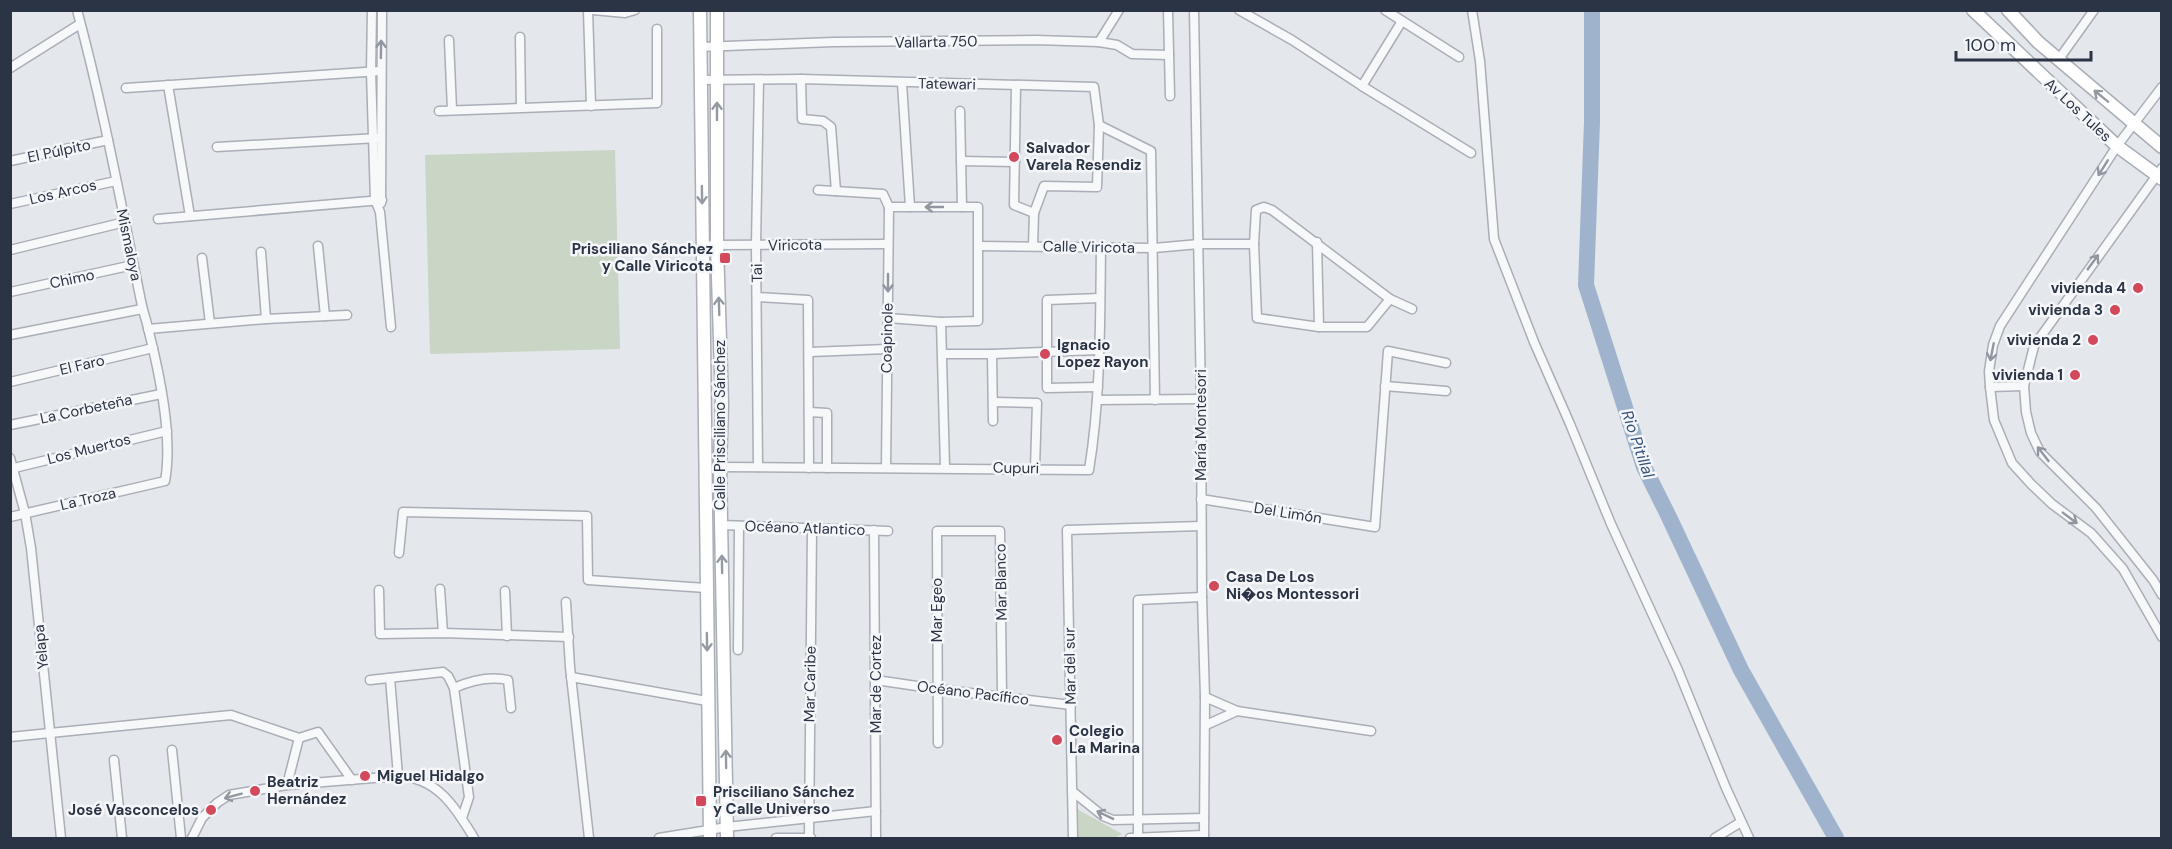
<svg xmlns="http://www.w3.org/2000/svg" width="2172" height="849" viewBox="0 0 2172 849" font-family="'DM Sans',sans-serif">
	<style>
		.green { fill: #c9d6c5 }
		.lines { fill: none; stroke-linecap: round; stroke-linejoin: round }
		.river { stroke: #9fb4cc; stroke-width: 16 }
		.minor-casing { stroke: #a9aeb7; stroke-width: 11 }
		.secondary-casing { stroke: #a9aeb7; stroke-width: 15 }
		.minor { stroke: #f7f8fa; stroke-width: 8 }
		.secondary { stroke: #fff; stroke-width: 12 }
		.oneway { stroke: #9196a0 }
		.oneway2 { stroke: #959aa2 }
		.poi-dot { fill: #d1495b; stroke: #f4f6f9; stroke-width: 2 }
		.labels { text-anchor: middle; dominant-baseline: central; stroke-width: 5; stroke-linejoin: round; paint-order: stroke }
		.street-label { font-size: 15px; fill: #2b3445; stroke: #f4f6f9 }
		.poi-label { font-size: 15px; font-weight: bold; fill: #2b3445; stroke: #f4f6f9; text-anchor: start }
		.water-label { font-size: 16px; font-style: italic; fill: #34527a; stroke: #f4f6f9 }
	</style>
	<rect width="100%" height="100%" fill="#e4e7ec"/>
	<g class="green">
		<polygon points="615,150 620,349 430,354 425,155"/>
		<polygon points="1077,809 1122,834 1114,838 1078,838"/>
	</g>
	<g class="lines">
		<polyline class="river" points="1592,10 1592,122 1586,285 1644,467 1668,515 1741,670 1836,838"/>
		<g class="minor-casing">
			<g id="minor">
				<polyline points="372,10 371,72 375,200 380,212 391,327"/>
				<polyline points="588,10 591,106"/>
				<polyline points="593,10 625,13 635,10"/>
				<polyline points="1168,10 1170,96"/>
				<polyline points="1194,10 1201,399 1202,597 1205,697 1204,838"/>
				<polyline points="1239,10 1292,40 1362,86 1471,153"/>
				<polyline points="1385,10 1459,57"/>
				<polyline points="1472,10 1480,61 1494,239 1534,342 1570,424 1611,524 1678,670 1726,788 1749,838"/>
				<polyline points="520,37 521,107"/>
				<polyline points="449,40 452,110"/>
				<polyline points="1099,42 1119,10"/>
				<polyline points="701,47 833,42 1036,40 1099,42 1117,45 1132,54 1169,55"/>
				<polyline points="2059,59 2094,10"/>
				<polyline points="10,68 80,24"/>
				<polyline points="801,79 802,119 823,121 831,127 836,191"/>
				<polyline points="701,80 801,79 1094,87 1099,125 1097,187 1044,186 1034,213"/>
				<polyline points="902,83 910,207"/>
				<polyline points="168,85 190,216"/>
				<polyline points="1016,85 1014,205 1034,213 1033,246"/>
				<polyline points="1362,86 1402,21"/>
				<polyline points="2162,87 2117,146 2000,326 1993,345 1989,371 1990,387 1994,420 2012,463 2031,484 2052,504 2091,533 2123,569 2162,637"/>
				<polyline points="126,88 380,71"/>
				<polyline points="439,111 657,103 657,29"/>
				<polyline points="960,111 962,207"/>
				<polyline points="1099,125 1151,151 1155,400"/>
				<polyline points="217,147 378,138"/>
				<polyline points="10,161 108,140"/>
				<polyline points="961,161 1015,162"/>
				<polyline points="2162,168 2034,346 2024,386 2026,412 2031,433 2040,452 2096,508 2153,580 2162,595"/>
				<polyline points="818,190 883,194 889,207"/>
				<polyline points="381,203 382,10"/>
				<polyline points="10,204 116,181"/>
				<polyline points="158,219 382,200"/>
				<polyline points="1317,242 1319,327"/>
				<polyline points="712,245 888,244"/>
				<polyline points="318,246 325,316"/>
				<polyline points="979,246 1154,248 1199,244 1254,244"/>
				<polyline points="10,250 125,222"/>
				<polyline points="261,252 266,319"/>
				<polyline points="202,258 210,323"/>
				<polyline points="10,292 133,265"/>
				<polyline points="757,297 808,300 809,468"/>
				<polyline points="1390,299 1367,327 1319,327 1257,318 1254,244 1256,210 1264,207 1272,210 1390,299 1412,309"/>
				<polyline points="888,318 941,322 978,321 978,207 889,207"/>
				<polyline points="941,322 945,467"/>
				<polyline points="148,329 266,319 347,315"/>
				<polyline points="10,335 142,309"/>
				<polyline points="810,352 887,349"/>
				<polyline points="943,354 992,354 1099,350"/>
				<polyline points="992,354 993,421"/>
				<polyline points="10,382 153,348"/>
				<polyline points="1385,386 1446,391"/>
				<polyline points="1098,387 1047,388 1047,300 1100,298"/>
				<polyline points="1990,387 2024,386"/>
				<polyline points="1097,400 1201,399"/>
				<polyline points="993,402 1037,403 1035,468"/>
				<polyline points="809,412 827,413 827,468"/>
				<polyline points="10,425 161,394"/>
				<polyline points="10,458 25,513 31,548 61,838"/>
				<path d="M720,467L1089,470C1101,396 1100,321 1101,247"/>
				<polyline points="758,467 756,245 759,80"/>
				<polyline points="886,468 889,207"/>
				<polyline points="10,469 167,431"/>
				<polyline points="1201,499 1375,527 1388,351 1446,363"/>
				<path d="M10,517L165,481C173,437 160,376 149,332C147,322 143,312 141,301C121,204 103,106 77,10"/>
				<polyline points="721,525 888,531"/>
				<polyline points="874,530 876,838"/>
				<polyline points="399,553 403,512 587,516 588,580 706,588"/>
				<polyline points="440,589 443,633"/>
				<polyline points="379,590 380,634 443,633 569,637"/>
				<polyline points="505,591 507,636"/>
				<polyline points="566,602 570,667 589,838"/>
				<polyline points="738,650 739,526"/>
				<polyline points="571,677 707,701"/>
				<polyline points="390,678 398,776"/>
				<polyline points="370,680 443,672 448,676 454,688 469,797 462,818"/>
				<polyline points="876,680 937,689 1071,705"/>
				<path d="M454,688C470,681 490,676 508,680L511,708"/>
				<polyline points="1205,697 1237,711 1371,731"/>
				<polyline points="1206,725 1237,711"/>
				<polyline points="10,737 231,715 299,738 287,785"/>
				<polyline points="299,738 318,732 352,780"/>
				<polyline points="938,743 937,531 1000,531 1002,696"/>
				<polyline points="172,750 181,838"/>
				<polyline points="114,760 122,838"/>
				<polyline points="1072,791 1103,816 1113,820 1204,818"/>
				<path d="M192,838L202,818L217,803L229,795L287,785L398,776C437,777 456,808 474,838"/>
				<polyline points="659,838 727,827 876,811"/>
				<polyline points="776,838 811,838"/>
				<polyline points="809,838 812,529"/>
				<polyline points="1073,838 1067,530 1201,526"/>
				<polyline points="1130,838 1204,835"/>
				<polyline points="1138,838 1138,600 1202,597"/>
				<polyline points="1715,838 1741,822"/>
			</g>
		</g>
		<g class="secondary-casing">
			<g id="secondary">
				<polyline points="700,10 710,838"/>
				<polyline points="717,10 717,245 722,404 720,467 727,838"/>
				<polyline points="1973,10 2117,146 2162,179"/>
				<polyline points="2008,10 2038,42 2162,147"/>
			</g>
		</g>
		<use href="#minor" class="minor"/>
		<use href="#secondary" class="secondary"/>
	</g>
	<defs><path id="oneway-shaft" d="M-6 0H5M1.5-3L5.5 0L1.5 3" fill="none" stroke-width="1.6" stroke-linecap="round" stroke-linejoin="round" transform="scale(1.5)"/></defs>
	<g class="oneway">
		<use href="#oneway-shaft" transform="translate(381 49) rotate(-89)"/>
		<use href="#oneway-shaft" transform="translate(2103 168) rotate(122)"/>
		<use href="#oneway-shaft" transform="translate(934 207) rotate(-180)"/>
		<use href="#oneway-shaft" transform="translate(2093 262) rotate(-54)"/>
		<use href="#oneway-shaft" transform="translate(888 283) rotate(90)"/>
		<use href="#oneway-shaft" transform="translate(1992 352) rotate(101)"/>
		<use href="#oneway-shaft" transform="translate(2043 454) rotate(-128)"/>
		<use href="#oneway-shaft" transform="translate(2070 518) rotate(37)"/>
		<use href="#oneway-shaft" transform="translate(233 796) rotate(165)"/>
		<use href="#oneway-shaft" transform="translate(1105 815) rotate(-154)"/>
	</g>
	<g class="oneway2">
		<use href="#oneway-shaft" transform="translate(2101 96) rotate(-141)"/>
		<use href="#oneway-shaft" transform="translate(717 111) rotate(-90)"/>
		<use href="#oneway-shaft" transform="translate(702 195) rotate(89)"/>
		<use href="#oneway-shaft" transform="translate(719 306) rotate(-92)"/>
		<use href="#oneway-shaft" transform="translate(722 564) rotate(-91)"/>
		<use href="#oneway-shaft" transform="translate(707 642) rotate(89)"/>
		<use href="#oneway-shaft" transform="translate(726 759) rotate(-91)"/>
	</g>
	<g class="poi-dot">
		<circle cx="1014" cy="157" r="6"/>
		<rect x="719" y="252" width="12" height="12" rx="3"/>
		<circle cx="2138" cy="288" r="6"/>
		<circle cx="2115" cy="310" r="6"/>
		<circle cx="2093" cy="340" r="6"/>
		<circle cx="1045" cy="354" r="6"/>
		<circle cx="2075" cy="375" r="6"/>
		<circle cx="1214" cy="586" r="6"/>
		<circle cx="1057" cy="740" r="6"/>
		<circle cx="365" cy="776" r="6"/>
		<circle cx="255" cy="791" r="6"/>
		<rect x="695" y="795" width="12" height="12" rx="3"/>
		<circle cx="211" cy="810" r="6"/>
	</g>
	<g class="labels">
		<g class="street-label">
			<text transform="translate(936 42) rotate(-1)">Vallarta 750</text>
			<text transform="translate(947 84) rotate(1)">Tatewari</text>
			<text transform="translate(2078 110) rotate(43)">Av Los Tules</text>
			<text transform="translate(59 151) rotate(-12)">El Púlpito</text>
			<text transform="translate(63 192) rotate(-13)">Los Arcos</text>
			<text transform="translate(129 245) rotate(78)">Mismaloya</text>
			<text transform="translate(795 245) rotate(-1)">Viricota</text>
			<text transform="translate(1089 247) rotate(1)">Calle Viricota</text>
			<text transform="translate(757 273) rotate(-91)">Tai</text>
			<text transform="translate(72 279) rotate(-12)">Chimo</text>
			<text transform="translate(887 338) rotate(-89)">Coapinole</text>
			<text transform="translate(82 365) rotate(-13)">El Faro</text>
			<text transform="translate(86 409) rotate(-12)">La Corbeteña</text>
			<text transform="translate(720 425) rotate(-90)">Calle Prisciliano Sánchez</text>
			<text transform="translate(1201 425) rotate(-90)">María Montesori</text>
			<text transform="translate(89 449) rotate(-14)">Los Muertos</text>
			<text transform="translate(1016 468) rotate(1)">Cupuri</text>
			<text transform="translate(88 499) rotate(-13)">La Troza</text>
			<text transform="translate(1288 513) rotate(9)">Del Limón</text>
			<text transform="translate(805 528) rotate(2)">Océano Atlantico</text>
			<text transform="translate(1001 582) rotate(-91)">Mar Blanco</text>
			<text transform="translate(937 610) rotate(-90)">Mar Egeo</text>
			<text transform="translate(41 647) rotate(-96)">Yelapa</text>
			<text transform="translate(1070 666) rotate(-91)">Mar del sur</text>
			<text transform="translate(810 684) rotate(-89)">Mar Caribe</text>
			<text transform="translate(876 684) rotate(-90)">Mar de Cortez</text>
			<text transform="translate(973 693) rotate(7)">Océano Pacífico</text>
		</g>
		<g class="poi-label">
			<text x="1026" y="148">Salvador<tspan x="1026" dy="17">Varela Resendiz</tspan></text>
			<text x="713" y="249" text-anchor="end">Prisciliano Sánchez<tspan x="713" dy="17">y Calle Viricota</tspan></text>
			<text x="2126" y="288" text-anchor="end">vivienda 4</text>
			<text x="2103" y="310" text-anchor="end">vivienda 3</text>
			<text x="2081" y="340" text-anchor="end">vivienda 2</text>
			<text x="1057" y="345">Ignacio<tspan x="1057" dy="17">Lopez Rayon</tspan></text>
			<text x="2063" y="375" text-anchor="end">vivienda 1</text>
			<text x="1226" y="577">Casa De Los<tspan x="1226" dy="17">Ni�os Montessori</tspan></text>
			<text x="1069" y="731">Colegio<tspan x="1069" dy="17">La Marina</tspan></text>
			<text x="377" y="776">Miguel Hidalgo</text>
			<text x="267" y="782">Beatriz<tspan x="267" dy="17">Hernández</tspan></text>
			<text x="713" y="792">Prisciliano Sánchez<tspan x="713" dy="17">y Calle Universo</tspan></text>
			<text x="199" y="810" text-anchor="end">José Vasconcelos</text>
		</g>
		<g class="water-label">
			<text transform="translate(1638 444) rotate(71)">Rio Pitillal</text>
		</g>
	</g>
	<rect width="2172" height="849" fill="none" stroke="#2b3445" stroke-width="24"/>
	<path d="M1956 51v9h135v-9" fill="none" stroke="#2b3445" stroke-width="3"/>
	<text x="1965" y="51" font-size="18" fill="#2b3445" stroke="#f4f6f9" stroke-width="4.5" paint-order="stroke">100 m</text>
</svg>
